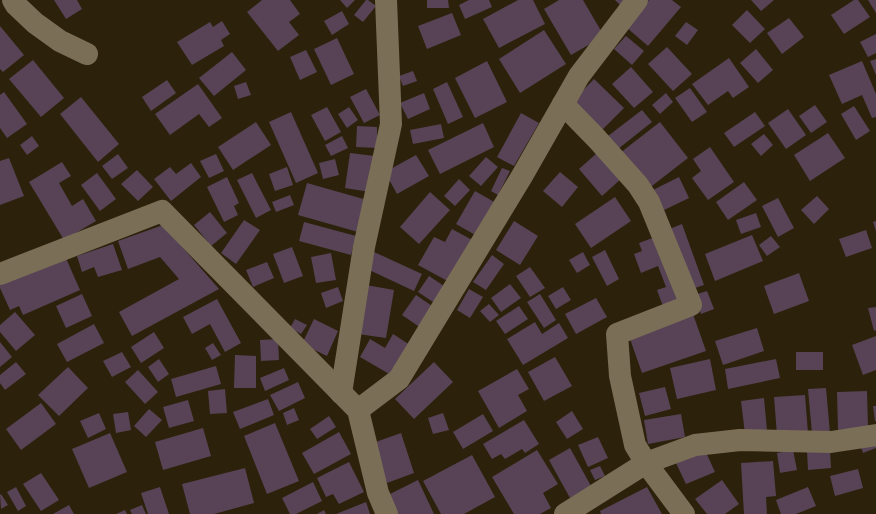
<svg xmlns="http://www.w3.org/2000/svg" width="876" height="514" viewBox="0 0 876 514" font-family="Raleway,sans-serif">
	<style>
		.building { fill: #574355 }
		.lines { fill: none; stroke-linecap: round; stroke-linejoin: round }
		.street { stroke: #7b6e56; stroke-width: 22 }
	</style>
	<rect width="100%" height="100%" fill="#2c210b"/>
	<g class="building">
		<polygon points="54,0 77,0 82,9 66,19"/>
		<polygon points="262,0 290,0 300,14 289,22 299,35 278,51 247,12"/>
		<polygon points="340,0 355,0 347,8"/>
		<polygon points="366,0 368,0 376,6 363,22 354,15"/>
		<polygon points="427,0 448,0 449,8 427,8"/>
		<polygon points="469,0 489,0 492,7 465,19 459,5"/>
		<polygon points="518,0 533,0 545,24 499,48 483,19"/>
		<polygon points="559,0 583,0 604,36 571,55 544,9"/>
		<polygon points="615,0 630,0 623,8"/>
		<polygon points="649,0 672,0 681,7 648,46 626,27"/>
		<polygon points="751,0 774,0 761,11"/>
		<polygon points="854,0 858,0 870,17 844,34 831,15"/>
		<polygon points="868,0 876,0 876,13"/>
		<polygon points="747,10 765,29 750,43 732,25"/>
		<polygon points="342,11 349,24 332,35 324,21"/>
		<polygon points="452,13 461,35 427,49 418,26"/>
		<polygon points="789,18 804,37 782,54 767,33"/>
		<polygon points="222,21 230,34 221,40 224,46 192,65 177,42 210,22 213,27"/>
		<polygon points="686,22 698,30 687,45 675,36"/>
		<polygon points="0,26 24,55 3,72 0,69"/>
		<polygon points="544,30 566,64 520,93 499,59"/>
		<polygon points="876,34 876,53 868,57 860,42"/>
		<polygon points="626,36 644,51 632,65 614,49"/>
		<polygon points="337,38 354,74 331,85 314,49"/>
		<polygon points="667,47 692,74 673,91 648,64"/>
		<polygon points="756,49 773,70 758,83 740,63"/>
		<polygon points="306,50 317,72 300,80 290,57"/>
		<polygon points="232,52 246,70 214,96 199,78"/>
		<polygon points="729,58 749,87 733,98 728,91 708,105 692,84"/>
		<polygon points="876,59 876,75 870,61"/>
		<polygon points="33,60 64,98 41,117 9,79"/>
		<polygon points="487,61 507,102 475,118 455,78"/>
		<polygon points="862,61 876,94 876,117 872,118 862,95 842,104 829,75"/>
		<polygon points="631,67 653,92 634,108 612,84"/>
		<polygon points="413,71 417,81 403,86 399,76"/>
		<polygon points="594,79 624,108 600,132 571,103"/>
		<polygon points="167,80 176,93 151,111 142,97"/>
		<polygon points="246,82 251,95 238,99 234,86"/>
		<polygon points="447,82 463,117 448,124 433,89"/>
		<polygon points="198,84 222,118 209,127 199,114 170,135 155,114"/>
		<polygon points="690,88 707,112 692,122 675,98"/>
		<polygon points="366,89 380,115 364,123 350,97"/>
		<polygon points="4,92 27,124 7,138 0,128 0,95"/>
		<polygon points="424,93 430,109 408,119 400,103"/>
		<polygon points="666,93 673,102 660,114 652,105"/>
		<polygon points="81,97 119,144 98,162 60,114"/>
		<polygon points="815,105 827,122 811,133 799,116"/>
		<polygon points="854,106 870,131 856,140 841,114"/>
		<polygon points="327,107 341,132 325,141 311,115"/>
		<polygon points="349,107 358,120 347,128 338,114"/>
		<polygon points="788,109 806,135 786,149 768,123"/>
		<polygon points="642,110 652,122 618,149 608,136"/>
		<polygon points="291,112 318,173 296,183 269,122"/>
		<polygon points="755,112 765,126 734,147 724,133"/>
		<polygon points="521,113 539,123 514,166 497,157"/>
		<polygon points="256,122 271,145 233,170 218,147"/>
		<polygon points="660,122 688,158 648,189 620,153"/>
		<polygon points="483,123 494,147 440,174 428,150"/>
		<polygon points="441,124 444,138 413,144 410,130"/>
		<polygon points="357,126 377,127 377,148 356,147"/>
		<polygon points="828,133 845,158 810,181 794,155"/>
		<polygon points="764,134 773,145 761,156 751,144"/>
		<polygon points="32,136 39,146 27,155 20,145"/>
		<polygon points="342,136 348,148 331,156 325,145"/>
		<polygon points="710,147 734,182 708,200 692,178 701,171 693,159"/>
		<polygon points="350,153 375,156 370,192 345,188"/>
		<polygon points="597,153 621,179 602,196 579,169"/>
		<polygon points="118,154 128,168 112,179 102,166"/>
		<polygon points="216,154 224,171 209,178 200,161"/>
		<polygon points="416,155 429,176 397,194 385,172"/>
		<polygon points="486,157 498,167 481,186 469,176"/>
		<polygon points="9,158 24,196 0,205 0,161"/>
		<polygon points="335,159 339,175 323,179 319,163"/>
		<polygon points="62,162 71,176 59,183 72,206 83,199 96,221 64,240 29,182"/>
		<polygon points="191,163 201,177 171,201 154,179 170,167 176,174"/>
		<polygon points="287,167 293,185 275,191 269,174"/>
		<polygon points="502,168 510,171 498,195 491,191"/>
		<polygon points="137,170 153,187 138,201 121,184"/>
		<polygon points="560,172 578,187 562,207 543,191"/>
		<polygon points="97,173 116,199 100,211 81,185"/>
		<polygon points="252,173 271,210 256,218 237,180"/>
		<polygon points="227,177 239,203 234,206 238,215 224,222 207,187"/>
		<polygon points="679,177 689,198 660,212 651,191"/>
		<polygon points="459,179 470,190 455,206 444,196"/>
		<polygon points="744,182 757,200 728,220 716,202"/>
		<polygon points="307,183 367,200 358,232 298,215"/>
		<polygon points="475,191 496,203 477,236 456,224"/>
		<polygon points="430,192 450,210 419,244 400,227"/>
		<polygon points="290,195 294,205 276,212 272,202"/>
		<polygon points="817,196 829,209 814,224 801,210"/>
		<polygon points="615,197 631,221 591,248 575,224"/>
		<polygon points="778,198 794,228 778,237 762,206"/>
		<polygon points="210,212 227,233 211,246 194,225"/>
		<polygon points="756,213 761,227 741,234 736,220"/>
		<polygon points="244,220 260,230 236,264 221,253"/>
		<polygon points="514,221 538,236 520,265 496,250"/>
		<polygon points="876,221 876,231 873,222"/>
		<polygon points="304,222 356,236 351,255 299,241"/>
		<polygon points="682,224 704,285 689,290 667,230"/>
		<polygon points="163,225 219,289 132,336 119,312 179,279 160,257 128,269 118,241"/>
		<polygon points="452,229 476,242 453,284 418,265 434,237 445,242"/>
		<polygon points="866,230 872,248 846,257 839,239"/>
		<polygon points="752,235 763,261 715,281 705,254"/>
		<polygon points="658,236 683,302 664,309 657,290 666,287 658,266 641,273 634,254 642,251 639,243"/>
		<polygon points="771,236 780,247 767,256 759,245"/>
		<polygon points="113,244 122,270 98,277 94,267 82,272 77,256"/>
		<polygon points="292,247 303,276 284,283 273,254"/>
		<polygon points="605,250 619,279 607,286 592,257"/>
		<polygon points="372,251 422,274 414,291 365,268"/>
		<polygon points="583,252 590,265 577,273 569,260"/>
		<polygon points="331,253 336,280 316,283 311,257"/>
		<polygon points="492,255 504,264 486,290 473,282"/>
		<polygon points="65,256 80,290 23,315 19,306 10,310 0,288 0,284"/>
		<polygon points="267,262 274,278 253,287 246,270"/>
		<polygon points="530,267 545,288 530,297 516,276"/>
		<polygon points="799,273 809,301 774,314 764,286"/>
		<polygon points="429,276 447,288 436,304 418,292"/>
		<polygon points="510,284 521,298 501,312 491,298"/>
		<polygon points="366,285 394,290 386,338 358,334"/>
		<polygon points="338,287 343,301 326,308 321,293"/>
		<polygon points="563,287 571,300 556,309 548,296"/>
		<polygon points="469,289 483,297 470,318 457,310"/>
		<polygon points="707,291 714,309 701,314 694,295"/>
		<polygon points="82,294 92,316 66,328 56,306"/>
		<polygon points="540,294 556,320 544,328 527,302"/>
		<polygon points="416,295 435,308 421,328 402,315"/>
		<polygon points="596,298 607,317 576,334 565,314"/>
		<polygon points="217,299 241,343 225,352 210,324 192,334 183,317"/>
		<polygon points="489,304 499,315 490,322 480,311"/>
		<polygon points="519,306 528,319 505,334 496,321"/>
		<polygon points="876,307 876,330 874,331 868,308"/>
		<polygon points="15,312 35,335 16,351 0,332 0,325"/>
		<polygon points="693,314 706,351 642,373 629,336"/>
		<polygon points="295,319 307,325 301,334 290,328"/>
		<polygon points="314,319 338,331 327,356 302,344"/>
		<polygon points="535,322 542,334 559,323 568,338 523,365 507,339"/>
		<polygon points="94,324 104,343 67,362 57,344"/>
		<polygon points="757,328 764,351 723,365 715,341"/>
		<polygon points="154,332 164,348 141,363 131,347"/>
		<polygon points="393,334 410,345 391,375 360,357 370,339 385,348"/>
		<polygon points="876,336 876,370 863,375 852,345"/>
		<polygon points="278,339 279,360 261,361 260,340"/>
		<polygon points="0,342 12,357 0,367"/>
		<polygon points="213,343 221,355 212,360 205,348"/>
		<polygon points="122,352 131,367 112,377 103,361"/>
		<rect x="796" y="352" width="27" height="18"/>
		<polygon points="235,355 256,356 256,388 234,388"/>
		<polygon points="555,357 572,386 544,401 528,372"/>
		<polygon points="159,359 169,374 158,382 148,367"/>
		<polygon points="710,359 716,390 677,399 670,368"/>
		<polygon points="776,359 780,378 728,389 725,369"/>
		<polygon points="16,362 26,374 5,390 0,383 0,375"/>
		<polygon points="434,362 453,382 414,419 395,399"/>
		<polygon points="216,366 221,384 176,397 171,379"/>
		<polygon points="68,367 88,388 59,416 38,395"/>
		<polygon points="284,368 289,380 265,391 260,378"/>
		<polygon points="517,369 529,389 518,395 527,411 499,428 478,391"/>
		<polygon points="138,370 158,392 145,404 125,382"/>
		<polygon points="298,382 305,398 279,411 270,395"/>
		<polygon points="665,387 671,409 645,416 639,393"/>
		<polygon points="826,388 830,433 812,434 808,389"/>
		<polygon points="225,389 227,413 210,414 208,391"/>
		<polygon points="867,391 868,428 838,430 837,392"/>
		<polygon points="805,395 808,433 777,435 774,397"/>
		<polygon points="764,398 767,431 745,434 741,401"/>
		<polygon points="268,399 274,415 240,429 233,412"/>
		<polygon points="188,400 194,421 169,428 163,407"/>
		<polygon points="41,403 56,424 21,450 6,429"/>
		<polygon points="873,406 876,406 876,421 875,421"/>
		<polygon points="294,408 299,420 287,425 283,413"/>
		<polygon points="149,409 162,420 146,437 134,426"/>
		<polygon points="572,411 583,429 567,439 556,422"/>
		<polygon points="128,412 131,430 116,433 113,414"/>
		<polygon points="99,413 106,429 88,438 80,421"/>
		<polygon points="443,413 449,430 433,434 428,418"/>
		<polygon points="483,414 493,431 463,449 453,432"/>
		<polygon points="681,414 685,437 648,444 644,420"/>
		<polygon points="329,416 336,427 317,439 310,429"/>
		<polygon points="524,420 539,444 525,453 522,449 505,459 501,454 492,459 483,444"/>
		<polygon points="275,423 299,481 267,494 244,436"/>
		<polygon points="203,428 211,456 163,470 155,442"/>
		<polygon points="339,432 351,454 314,474 302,453"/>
		<polygon points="110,433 127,472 89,488 72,449"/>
		<polygon points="401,433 414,473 387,483 373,443"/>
		<polygon points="876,433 876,448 863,453 858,439"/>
		<polygon points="598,437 608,458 588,467 578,445"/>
		<polygon points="570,448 591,486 570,498 549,460"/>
		<polygon points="704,448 715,472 686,484 675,461"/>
		<polygon points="537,450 558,484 543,493 551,508 540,514 514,514 492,477"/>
		<polygon points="793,450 797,470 780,473 777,453"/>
		<polygon points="830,450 831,468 808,470 807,451"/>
		<polygon points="472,455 495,497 464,514 441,514 423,481"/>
		<polygon points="773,461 776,496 766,497 767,514 744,514 741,463"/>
		<polygon points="349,462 364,492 339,504 333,494 326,497 317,478"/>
		<polygon points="600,466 605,476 595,480 590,470"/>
		<polygon points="245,468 254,503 214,514 190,514 182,484"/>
		<polygon points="858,469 863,488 835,496 830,476"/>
		<polygon points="41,473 59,500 41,511 23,484"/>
		<polygon points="418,480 434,514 397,514 388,495"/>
		<polygon points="722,480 739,504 725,514 707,514 695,499"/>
		<polygon points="313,482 322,501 296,514 290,514 282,498"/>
		<polygon points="16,487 26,506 18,511 7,492"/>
		<polygon points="160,487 169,514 148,514 141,493"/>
		<polygon points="647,487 662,514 601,514 600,511"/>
		<polygon points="808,487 816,506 796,514 781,514 776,500"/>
		<polygon points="1,494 8,505 1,509 0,495"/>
		<polygon points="366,502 370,514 336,514"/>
		<polygon points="69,505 74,514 53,514"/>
		<polygon points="142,505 146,514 132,514 130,510"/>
		<polygon points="125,510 127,514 116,514"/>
		<polygon points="324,510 326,514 317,514"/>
	</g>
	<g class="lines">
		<g class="street">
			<polyline points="13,0 16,5 35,23 60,41 87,54"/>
			<polyline points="563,104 597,139 638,185 649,202 691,305 617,334 620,376 635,445 646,463 684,514"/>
			<polyline points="0,274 162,211 358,410 378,493 387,514"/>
			<polyline points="341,393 364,247 391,124 386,0"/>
			<polyline points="358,410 399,379 522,176 579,76 637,0"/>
			<polyline points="565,514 646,463 695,445 740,440 831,442 876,435"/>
		</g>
	</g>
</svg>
